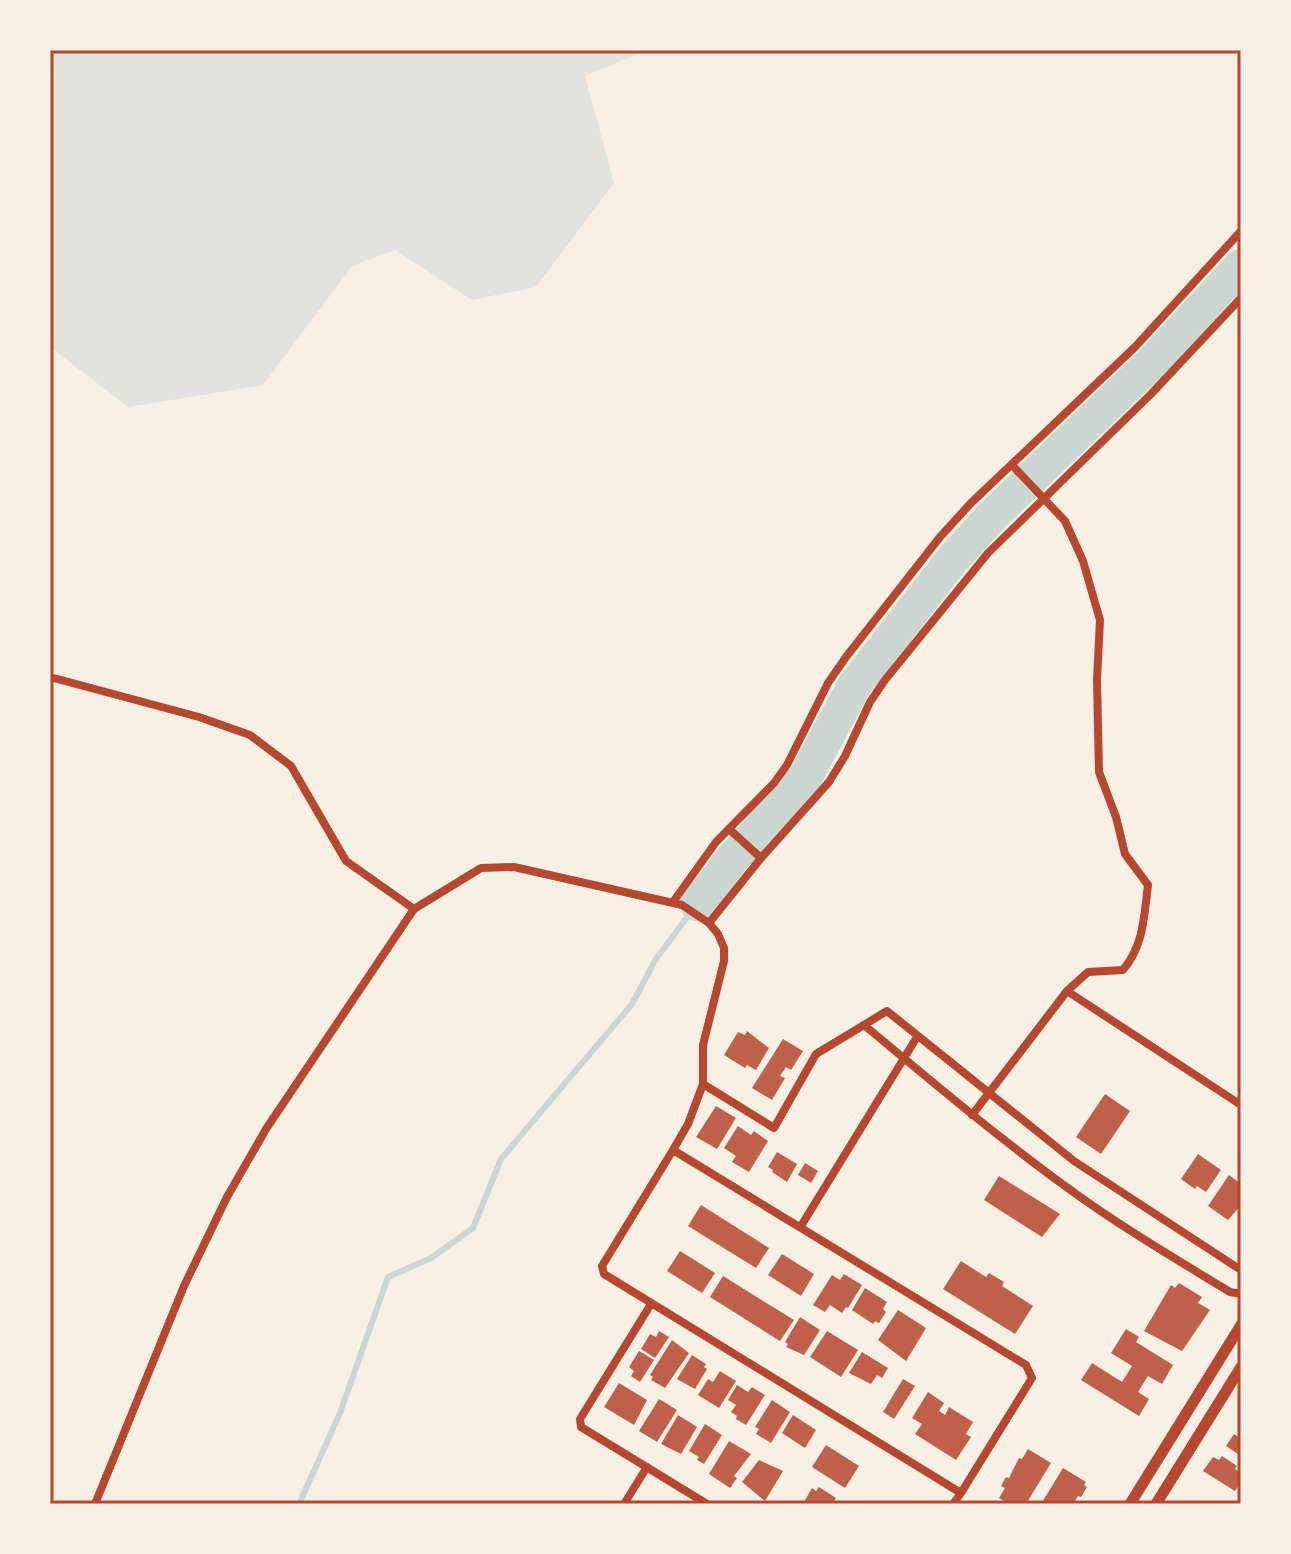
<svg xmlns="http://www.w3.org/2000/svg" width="1291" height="1554" viewBox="0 0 1291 1554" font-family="'Public Sans',sans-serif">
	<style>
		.green { fill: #e2e4dc }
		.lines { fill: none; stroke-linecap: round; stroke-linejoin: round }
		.stream { stroke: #c9d6d2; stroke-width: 6 }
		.river { stroke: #c9d6d2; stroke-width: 34 }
		.building { fill: #bf614a }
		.minor { stroke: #b5482f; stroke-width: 8 }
		.tertiary { stroke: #b5482f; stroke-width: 11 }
		.neatline { fill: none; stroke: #b5482f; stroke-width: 3 }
	</style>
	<rect width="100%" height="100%" fill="#f6efe4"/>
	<polygon class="green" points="50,50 648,50 585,76 614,183 536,287 472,300 395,250 352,266 263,385 128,407 50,347"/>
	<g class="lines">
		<polyline class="stream" points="299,1504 340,1413 388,1277 431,1258 473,1228 501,1159 632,1004 656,959 697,904"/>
		<polyline class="river" points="697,904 733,858 806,776 854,686 953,559 991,517 1151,363 1241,266"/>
	</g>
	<g class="building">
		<polygon points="747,1031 769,1048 756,1070 747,1065 745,1068 724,1055 738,1032 745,1035"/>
		<polygon points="783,1039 803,1051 791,1070 786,1067 780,1076 785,1078 772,1100 752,1088"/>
		<polygon points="1105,1094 1130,1111 1101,1154 1076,1137"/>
		<polygon points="716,1106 736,1118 717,1149 696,1137"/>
		<polygon points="738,1126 751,1135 754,1131 768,1141 749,1172 732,1162 736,1156 724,1148"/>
		<polygon points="777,1152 797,1164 787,1182 772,1172 773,1170 768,1167"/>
		<polygon points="1198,1154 1221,1170 1206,1192 1197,1186 1195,1189 1181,1179"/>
		<polygon points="805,1163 818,1171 811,1183 798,1175"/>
		<polygon points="1229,1175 1241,1184 1241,1205 1228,1220 1208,1206"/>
		<polygon points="999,1176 1060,1214 1042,1237 984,1200"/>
		<polygon points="701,1205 769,1248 756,1268 688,1226"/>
		<polygon points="680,1251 715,1273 702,1293 667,1271"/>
		<polygon points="782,1254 814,1274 801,1296 768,1275"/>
		<polygon points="961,1261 986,1277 989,1273 1004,1282 1002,1286 1033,1306 1015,1334 943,1289"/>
		<polygon points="844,1274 862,1285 848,1308 846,1307 842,1313 830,1305 825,1312 813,1305 832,1275 840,1280"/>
		<polygon points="723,1276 794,1320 780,1341 710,1297"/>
		<polygon points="1179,1283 1202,1297 1198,1303 1210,1310 1182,1351 1144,1331 1171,1285 1175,1288"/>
		<polygon points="865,1288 887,1302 883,1309 886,1312 879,1323 875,1321 873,1324 852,1310"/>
		<polygon points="898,1310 926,1328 906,1361 878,1340"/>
		<polygon points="800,1317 820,1330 804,1355 786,1347 788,1344 785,1342"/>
		<polygon points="1126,1329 1139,1337 1136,1342 1173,1365 1162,1384 1148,1376 1138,1392 1149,1399 1139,1416 1081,1380 1092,1363 1122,1382 1132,1366 1111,1353"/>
		<polygon points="659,1331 669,1337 655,1358 641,1349 650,1334 656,1337"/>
		<polygon points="827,1331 858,1350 841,1377 810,1357"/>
		<polygon points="672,1340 689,1353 665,1388 651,1380 653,1377 650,1375"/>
		<polygon points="639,1351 654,1360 640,1382 631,1376 634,1371 629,1367"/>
		<polygon points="862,1352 888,1368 882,1378 877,1375 871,1384 849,1373"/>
		<polygon points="692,1355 706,1364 704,1367 707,1369 695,1389 677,1379"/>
		<polygon points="720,1371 736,1381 719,1408 698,1395 708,1379 713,1382"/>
		<polygon points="903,1379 915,1386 894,1419 883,1412"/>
		<polygon points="619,1383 647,1400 634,1425 604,1407"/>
		<polygon points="737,1385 748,1392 752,1387 765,1395 746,1425 736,1419 737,1416 731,1412 736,1405 728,1400"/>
		<polygon points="928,1392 944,1403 939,1411 945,1415 949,1407 973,1422 966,1434 971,1437 956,1460 915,1434 922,1424 912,1418"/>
		<polygon points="659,1399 677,1410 657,1442 639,1431"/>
		<polygon points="772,1400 790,1412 771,1443 756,1434 759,1429 755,1427"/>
		<polygon points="678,1415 697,1427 681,1454 661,1444"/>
		<polygon points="793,1415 816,1430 805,1448 782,1433"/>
		<polygon points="705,1424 722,1435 704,1464 697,1460 699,1457 689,1451"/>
		<polygon points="1234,1434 1241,1439 1241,1456 1226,1446"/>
		<polygon points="729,1441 751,1454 734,1476 737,1478 730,1488 709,1474"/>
		<polygon points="826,1445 859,1466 845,1488 812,1467"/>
		<polygon points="1028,1449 1051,1463 1026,1504 1009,1504 999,1498 1005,1488 1001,1486 1006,1477 1009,1478 1019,1458 1022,1459"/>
		<polygon points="1222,1456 1237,1466 1235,1469 1241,1473 1241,1482 1235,1491 1203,1471 1213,1457 1219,1460"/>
		<polygon points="759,1460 783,1471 765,1501 742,1482"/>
		<polygon points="1063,1468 1086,1482 1084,1485 1087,1487 1081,1497 1078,1496 1073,1504 1041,1504"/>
		<polygon points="819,1487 836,1498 832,1504 803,1504 812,1488 816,1491"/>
	</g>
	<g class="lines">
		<g class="minor">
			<path d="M1012,465L1065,521L1083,561L1100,620L1097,680L1099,772L1116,817L1125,854L1148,885C1144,916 1144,945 1123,970L1088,972L1067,991"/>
			<polyline points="50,677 199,717 250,735 291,766 346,861 414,909"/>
			<polyline points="729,829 761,858"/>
			<polyline points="673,902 716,842 774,783 787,765 828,683 846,657 940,537 971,503 1135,347 1241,231"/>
			<polyline points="709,923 761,858 829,782 845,756 870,702 885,680 988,553 1151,394 1241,298"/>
			<path d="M864,1025C930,1080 995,1135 1065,1186C1118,1225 1174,1258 1230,1292L1241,1294"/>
			<polyline points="703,1084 774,1128 816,1054 887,1011 1074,1161 1241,1270"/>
			<polyline points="972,1115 1067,991 1241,1105"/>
			<polyline points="801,1226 917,1037"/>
			<polyline points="651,1304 580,1419 581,1427 707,1504"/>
			<polyline points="95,1504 184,1286 227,1197 266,1129 414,909 481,868 514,867 682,905 709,923 718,934 724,948 724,961 703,1045 703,1084 688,1124 673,1150"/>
			<polyline points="624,1504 647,1467"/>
			<polyline points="953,1504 961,1493 1032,1378 1026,1365 673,1150 602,1266 604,1274 961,1493"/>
		</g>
		<g class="tertiary">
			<polyline points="1130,1504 1241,1325"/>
			<polyline points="1156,1504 1241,1367"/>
		</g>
	</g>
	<rect width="1291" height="1554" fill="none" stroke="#f6efe4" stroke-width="104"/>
	<rect x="52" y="52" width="1187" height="1450" class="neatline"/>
</svg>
